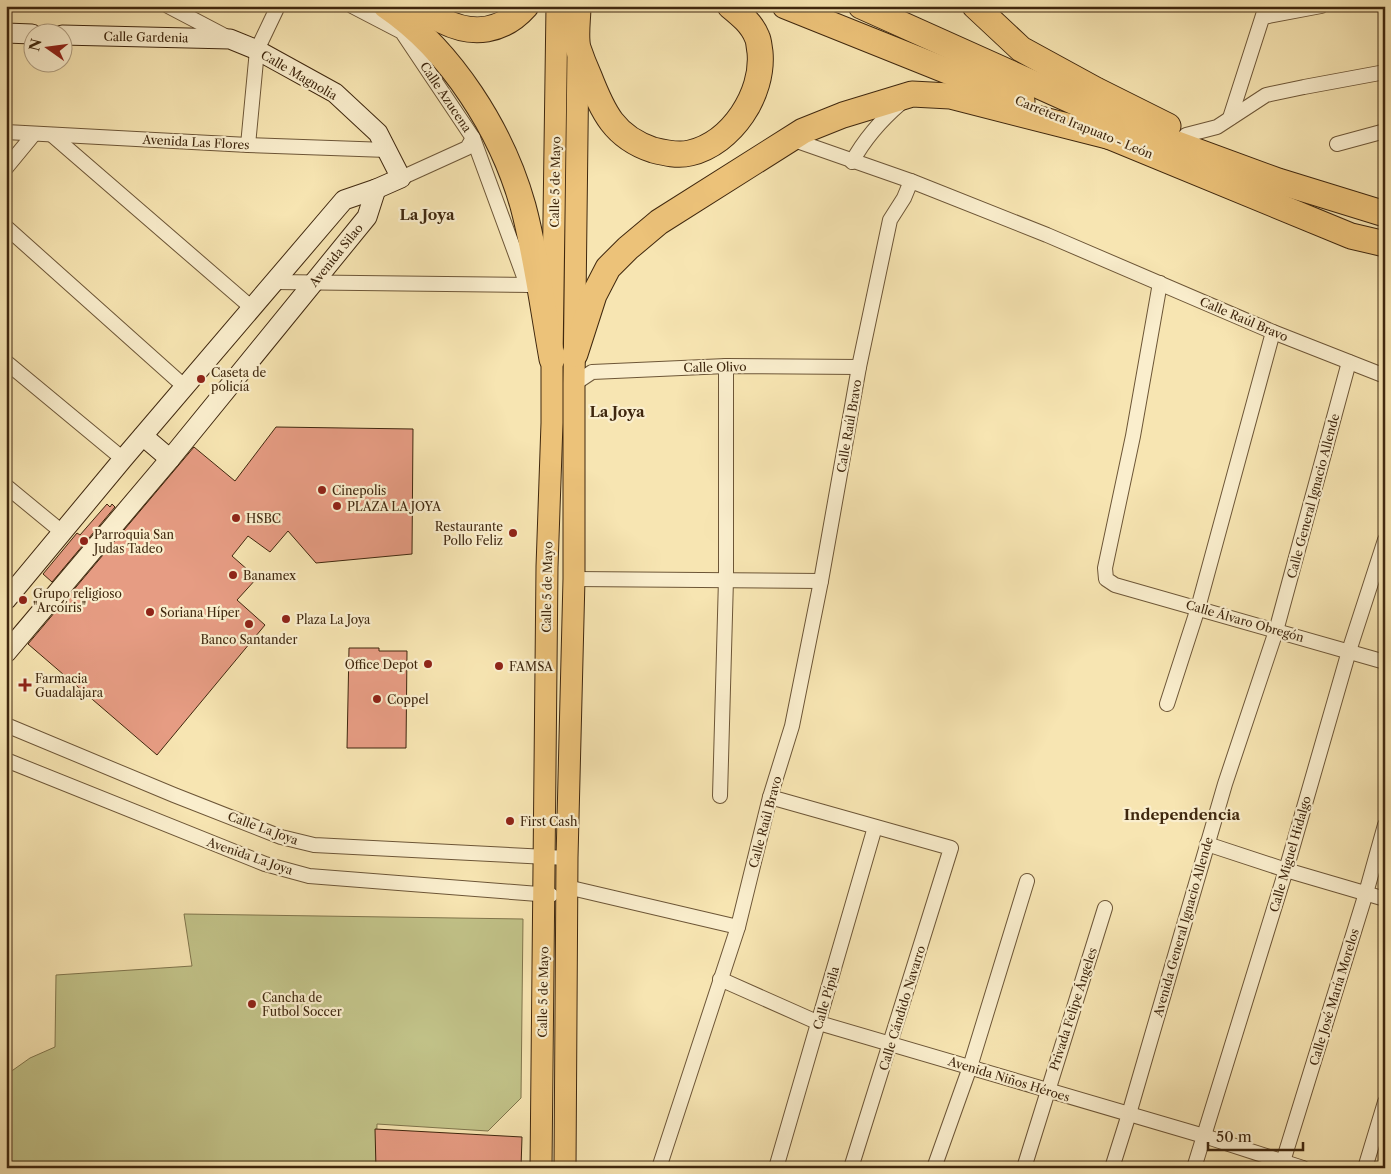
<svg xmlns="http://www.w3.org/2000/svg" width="1391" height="1174" viewBox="0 0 1391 1174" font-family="'Libre Caslon Text',serif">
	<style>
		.green { fill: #c2c389; stroke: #80754c }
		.building { fill: #e69c83; stroke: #3f270e }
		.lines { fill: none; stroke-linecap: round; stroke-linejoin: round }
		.street-casing { stroke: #6d5637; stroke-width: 16 }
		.secondary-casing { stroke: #3f270e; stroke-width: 21 }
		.primary-casing { stroke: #3f270e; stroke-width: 23 }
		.highway-casing { stroke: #3f270e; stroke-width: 27 }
		.street { stroke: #faeecd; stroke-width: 14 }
		.secondary { stroke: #faeecd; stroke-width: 19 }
		.primary { stroke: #ecc279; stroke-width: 21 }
		.highway { stroke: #ecc279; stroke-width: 25 }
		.poi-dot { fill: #8f2418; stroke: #faeecd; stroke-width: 2 }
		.labels { text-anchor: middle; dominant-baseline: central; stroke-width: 4.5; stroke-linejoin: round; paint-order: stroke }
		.street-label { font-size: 12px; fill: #3f270e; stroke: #faeecd }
		.poi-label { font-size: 12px; fill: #3f270e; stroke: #faeecd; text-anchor: start }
		.quarter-label { font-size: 15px; font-weight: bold; fill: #3f270e; stroke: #faeecd }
	</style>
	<rect width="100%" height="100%" fill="#f7e5b2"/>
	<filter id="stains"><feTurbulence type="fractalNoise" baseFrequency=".004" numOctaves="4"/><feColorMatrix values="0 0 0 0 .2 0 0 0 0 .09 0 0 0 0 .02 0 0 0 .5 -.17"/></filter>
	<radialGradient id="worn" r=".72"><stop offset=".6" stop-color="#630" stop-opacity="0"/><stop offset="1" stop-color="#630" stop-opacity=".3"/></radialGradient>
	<polygon class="green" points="184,914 523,919 521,1098 488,1131 377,1124 376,1168 6,1168 6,1075 30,1058 55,1047 56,975 192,966"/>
	<g class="building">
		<polygon points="276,427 413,429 412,554 316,563 288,531 270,552 248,536 232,556 257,578 237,600 265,625 157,755 28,644 194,447 235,481"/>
		<polygon points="107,504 110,507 112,504 115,507 52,582 43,574 77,533 80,535"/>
		<polygon points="349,648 379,648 379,651 407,651 406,748 347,748"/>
		<polygon points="375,1129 522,1137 521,1168 376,1168"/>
	</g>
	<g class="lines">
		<g class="street-casing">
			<g id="street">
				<polyline points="168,6 227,37"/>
				<polyline points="352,6 402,32 473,138 527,285"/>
				<polyline points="1263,17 1321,6"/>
				<polyline points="1230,118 1266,6"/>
				<polyline points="6,132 248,145 387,150"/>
				<polyline points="52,135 252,308"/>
				<polyline points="1186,135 1217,127 1266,95 1304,87 1385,72"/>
				<polyline points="791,139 911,181"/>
				<polyline points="1337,144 1385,131"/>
				<polyline points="248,145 257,50 278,6"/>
				<path d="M852,162C865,138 880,121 901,103"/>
				<polyline points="6,168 34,134"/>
				<polyline points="401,178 467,148 473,138"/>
				<polyline points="6,227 185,387"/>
				<polyline points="274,282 535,285"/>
				<polyline points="1160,283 1133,436 1105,568 1106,579 1115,585 1385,662"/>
				<polyline points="6,362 123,459"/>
				<polyline points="574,384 592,372 726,366 859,367"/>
				<polyline points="6,486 62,532"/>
				<polyline points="574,579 821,581"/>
				<polyline points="1167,704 1198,608 1273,332"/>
				<polyline points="6,725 174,795 281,837 314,845 567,858"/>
				<polyline points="6,760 265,864 309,876 551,895"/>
				<polyline points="720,796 726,579 726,366"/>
				<polyline points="770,797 951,848 851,1168"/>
				<polyline points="1207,844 1286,870 1385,899"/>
				<polyline points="567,887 738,927"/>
				<polyline points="720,979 819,1023 1204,1136 1303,1168"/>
				<polyline points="659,1168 738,927 770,797 792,726 821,581 859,367 890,220 904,198 911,181 1047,235 1273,332 1385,376"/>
				<polyline points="776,1168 875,827"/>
				<polyline points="934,1168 970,1067 1027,881"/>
				<polyline points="1024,1168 1105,908"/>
				<polyline points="1112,1168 1129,1114 1225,784 1276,631 1349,362"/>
				<polyline points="1194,1168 1286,870 1349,651 1385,540"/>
				<polyline points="1281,1168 1366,893 1385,825"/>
				<polyline points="1365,1168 1385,1102"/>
			</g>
		</g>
		<g class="secondary-casing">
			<g id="secondary">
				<polyline points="6,33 32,34"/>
				<polyline points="143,436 170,459"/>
				<polyline points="6,600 123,459 344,200 376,189 401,178 378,133 335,93 257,50 230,39 62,35"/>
				<polyline points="6,653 170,459 367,217 376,189"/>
			</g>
		</g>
		<g class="primary-casing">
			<g id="primary">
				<polyline points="541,1168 547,567 552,423 552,359 557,6"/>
				<polyline points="565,1168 567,858 574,579 574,384 578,53"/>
			</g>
		</g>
		<g class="highway-casing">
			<g id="highway">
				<path d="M386,6C451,50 502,131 523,206C536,254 543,309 552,359"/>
				<path d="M420,6C427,11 435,17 443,21C473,36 503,32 526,6"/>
				<path d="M578,6C578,19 575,36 578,48C581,57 585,67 589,76C603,112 614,137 653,150C665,153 678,156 690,153C732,143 764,94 760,52C759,47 759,41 757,37C752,24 741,15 730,6"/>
				<polyline points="785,6 1022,101"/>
				<polyline points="861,6 1128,126 1278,181 1385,214"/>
				<polyline points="975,6 1021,49 1096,90 1168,126"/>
				<polyline points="1096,131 1351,236 1385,244"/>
				<polyline points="575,354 594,295 608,268 628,248 659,222 803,131 843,115 912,94 950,96 1111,137"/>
			</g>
		</g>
		<use href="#street" class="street"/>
		<use href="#secondary" class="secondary"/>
		<use href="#primary" class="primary"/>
		<use href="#highway" class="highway"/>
	</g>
	<g class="poi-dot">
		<circle cx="201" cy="379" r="5"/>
		<circle cx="322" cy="490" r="5"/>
		<circle cx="337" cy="506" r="5"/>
		<circle cx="236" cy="518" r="5"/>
		<circle cx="513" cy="533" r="5"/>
		<circle cx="84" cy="541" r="5"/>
		<circle cx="233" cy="575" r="5"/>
		<circle cx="23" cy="600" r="5"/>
		<circle cx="150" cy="612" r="5"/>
		<circle cx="286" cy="619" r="5"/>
		<circle cx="249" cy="624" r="5"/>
		<circle cx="428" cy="664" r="5"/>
		<circle cx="499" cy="666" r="5"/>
		<path d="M22.5 677.5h5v5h5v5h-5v5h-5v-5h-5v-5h5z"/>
		<circle cx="377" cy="699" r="5"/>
		<circle cx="510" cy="821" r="5"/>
		<circle cx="252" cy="1004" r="5"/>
	</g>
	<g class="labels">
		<g class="street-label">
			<text transform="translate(146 37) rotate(1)">Calle Gardenia</text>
			<text transform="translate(299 75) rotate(30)">Calle Magnolia</text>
			<text transform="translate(446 97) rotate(56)">Calle Azucena</text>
			<text transform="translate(1084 127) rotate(22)">Carretera Irapuato - León</text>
			<text transform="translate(196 142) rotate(3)">Avenida Las Flores</text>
			<text transform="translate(555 182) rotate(-89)">Calle 5 de Mayo</text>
			<text transform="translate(336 255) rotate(-51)">Avenida Silao</text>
			<text transform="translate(1244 319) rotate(23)">Calle Raúl Bravo</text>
			<text transform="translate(715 367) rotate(-1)">Calle Olivo</text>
			<text transform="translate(849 426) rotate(-80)">Calle Raúl Bravo</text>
			<text transform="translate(1313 496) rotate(-75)">Calle General Ignacio Allende</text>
			<text transform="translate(547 587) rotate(-89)">Calle 5 de Mayo</text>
			<text transform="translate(1245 621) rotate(16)">Calle Álvaro Obregón</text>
			<text transform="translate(765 822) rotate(-75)">Calle Raúl Bravo</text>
			<text transform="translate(263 828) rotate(20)">Calle La Joya</text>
			<text transform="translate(1290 854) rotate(-74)">Calle Miguel Hidalgo</text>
			<text transform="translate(250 856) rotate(19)">Avenida La Joya</text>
			<text transform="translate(1183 927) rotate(-74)">Avenida General Ignacio Allende</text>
			<text transform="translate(543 992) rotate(-89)">Calle 5 de Mayo</text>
			<text transform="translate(1334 997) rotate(-73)">Calle José María Morelos</text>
			<text transform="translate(826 998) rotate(-74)">Calle Pípila</text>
			<text transform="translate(902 1008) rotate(-73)">Calle Cándido Navarro</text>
			<text transform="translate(1073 1009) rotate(-72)">Privada Felipe Ángeles</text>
			<text transform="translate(1009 1079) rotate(17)">Avenida Niños Héroes</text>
		</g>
		<g class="poi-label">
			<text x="211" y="372">Caseta de<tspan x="211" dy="14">policía</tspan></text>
			<text x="332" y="490">Cinepolis</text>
			<text x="347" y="506">PLAZA LA JOYA</text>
			<text x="246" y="518">HSBC</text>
			<text x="503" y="526" text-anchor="end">Restaurante<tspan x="503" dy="14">Pollo Feliz</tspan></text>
			<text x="94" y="534">Parroquia San<tspan x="94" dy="14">Judas Tadeo</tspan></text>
			<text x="243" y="575">Banamex</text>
			<text x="33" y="593">Grupo religioso<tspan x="33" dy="14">"Arcoíris"</tspan></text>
			<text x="160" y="612">Soriana Híper</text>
			<text x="296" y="619">Plaza La Joya</text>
			<text x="249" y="639" text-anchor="middle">Banco Santander</text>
			<text x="418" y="664" text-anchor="end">Office Depot</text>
			<text x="509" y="666">FAMSA</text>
			<text x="35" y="678">Farmacia<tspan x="35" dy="14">Guadalajara</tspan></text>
			<text x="387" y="699">Coppel</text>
			<text x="520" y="821">First Cash</text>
			<text x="262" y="997">Cancha de<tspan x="262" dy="14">Futbol Soccer</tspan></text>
		</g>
		<g class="quarter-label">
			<text x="427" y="214">La Joya</text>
			<text x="617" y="411">La Joya</text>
			<text x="1182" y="814">Independencia</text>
		</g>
	</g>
	<rect width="1391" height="1174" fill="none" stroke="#f7e5b2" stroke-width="25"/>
	<rect x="8" y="8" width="1376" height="1159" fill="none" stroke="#3f270e" stroke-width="2.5"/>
	<rect x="12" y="12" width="1366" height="1149" fill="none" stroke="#3f270e"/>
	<g transform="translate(48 48) rotate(284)"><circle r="24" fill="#faeecd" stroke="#af9e81"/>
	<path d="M0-4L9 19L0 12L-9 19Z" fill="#8f2418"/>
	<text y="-8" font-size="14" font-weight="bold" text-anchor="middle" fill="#3f270e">N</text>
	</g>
	<path d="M1208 1142v8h95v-8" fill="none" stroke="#3f270e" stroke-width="2.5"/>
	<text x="1216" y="1142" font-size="15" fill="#3f270e" stroke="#faeecd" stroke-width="4" paint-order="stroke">50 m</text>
	<rect width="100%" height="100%" filter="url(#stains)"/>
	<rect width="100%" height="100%" fill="url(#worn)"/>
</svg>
